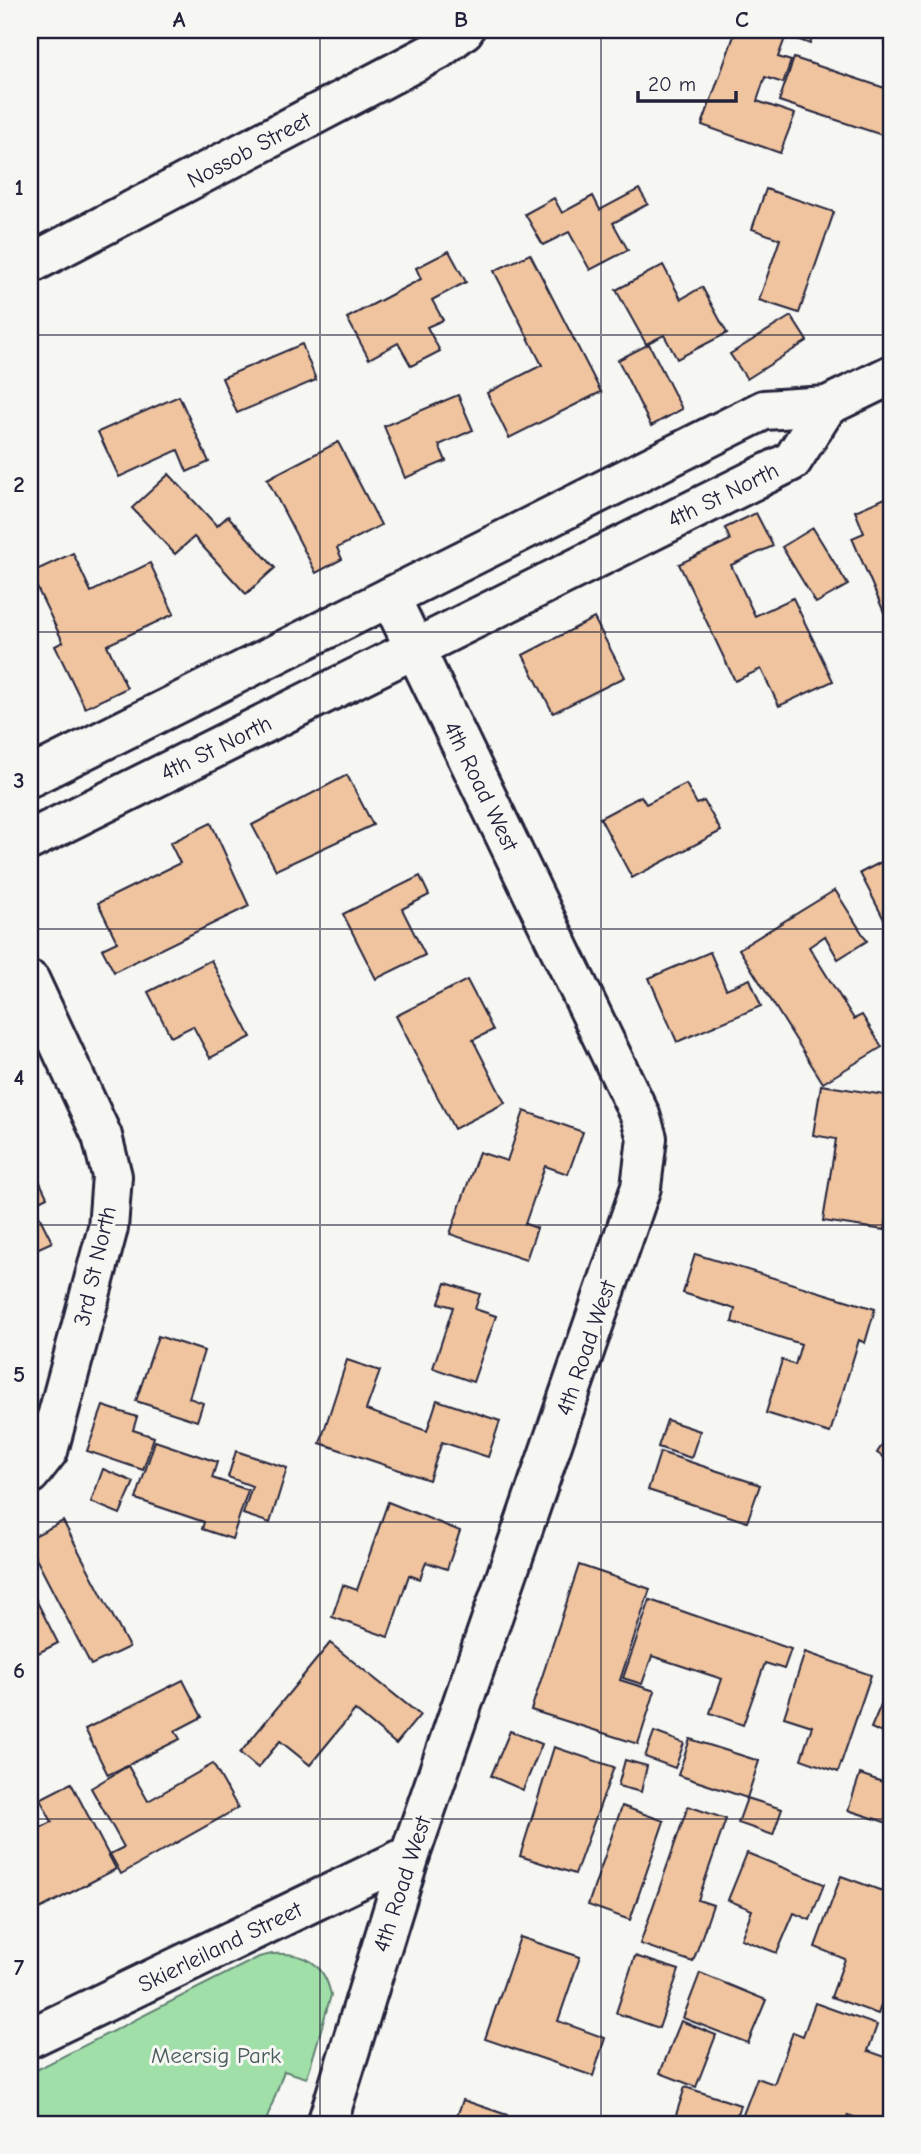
<svg xmlns="http://www.w3.org/2000/svg" width="921" height="2154" viewBox="0 0 921 2154" font-family="'Comic Neue',sans-serif">
	<style>
		.green { fill: #a0e0a8; stroke: #618172; stroke-width: 2 }
		.building { fill: #efc49f; stroke: #22223b; stroke-width: 2 }
		.lines { fill: none; stroke-linecap: round; stroke-linejoin: round }
		.minor-casing { stroke: #22223b; stroke-width: 44 }
		.minor { stroke: #f6f6f2; stroke-width: 38 }
		.grid { fill: none; stroke: #22223b; stroke-width: 2; stroke-opacity: 0.55 }
		.labels { text-anchor: middle; dominant-baseline: central; stroke-width: 6; stroke-linejoin: round; paint-order: stroke }
		.street-label { font-size: 23px; fill: #22223b; stroke: #f6f6f2 }
		.park-label { font-size: 23px; fill: #485b5c; stroke: #f6f6f2 }
		.neatline { fill: none; stroke: #22223b; stroke-width: 2.5 }
		.grid-label { font-size: 23px; text-anchor: middle; font-weight: bold; fill: #22223b }
	</style>
	<rect width="100%" height="100%" fill="#f6f6f2"/>
	<filter id="ink" filterUnits="userSpaceOnUse"><feTurbulence type="fractalNoise" baseFrequency=".0143" numOctaves="2"/><feDisplacementMap in="SourceGraphic" scale="14" xChannelSelector="R" yChannelSelector="G"/><feConvolveMatrix kernelMatrix="1 2 1 2 8 2 1 2 1" color-interpolation-filters="sRGB"/></filter>
	<g filter="url(#ink)">
		<path class="green" d="M272,1954C304,1952 324,1962 331,1995L307,2078L284,2071L265,2124H30V2073L259,1957Z"/>
		<g class="building">
			<polygon points="736,30 763,30 785,38 778,57 791,61 783,83 765,77 757,101 795,114 780,153 702,125"/>
			<polygon points="773,30 815,30 810,44"/>
			<polygon points="890,30 891,30 891,45 885,43"/>
			<polygon points="794,58 891,90 891,115 885,136 779,101"/>
			<polygon points="639,189 648,204 613,223 628,250 590,270 569,232 543,245 525,214 554,198 562,213 593,196 600,210"/>
			<polygon points="766,189 834,212 799,313 759,300 780,239 752,229"/>
			<polygon points="449,251 466,282 432,300 443,320 427,327 440,351 411,366 398,343 369,359 347,318 421,279 416,268"/>
			<polygon points="530,254 601,392 509,438 487,393 542,365 494,271"/>
			<polygon points="663,265 681,299 702,287 727,333 677,359 664,335 646,344 616,290"/>
			<polygon points="791,316 807,341 747,379 730,354"/>
			<polygon points="302,344 316,380 237,413 222,378"/>
			<polygon points="649,344 682,409 651,426 618,360"/>
			<polygon points="458,395 473,430 439,445 446,461 405,478 384,426"/>
			<polygon points="179,396 209,462 187,472 178,450 119,477 98,432"/>
			<polygon points="338,442 381,525 337,548 342,559 316,573 267,479"/>
			<polygon points="169,474 217,526 228,516 275,568 246,594 194,537 175,554 132,508"/>
			<polygon points="890,496 891,615 886,617 852,538 864,533 855,511"/>
			<polygon points="756,513 773,546 731,565 755,616 793,598 833,681 779,706 761,669 735,681 679,564 730,540 725,528"/>
			<polygon points="813,528 848,585 816,603 782,547"/>
			<polygon points="73,553 91,592 150,563 174,614 107,645 127,688 85,708 55,646 63,642 30,573"/>
			<polygon points="594,618 625,677 553,713 523,655"/>
			<polygon points="347,775 373,825 276,870 252,825"/>
			<polygon points="686,784 697,804 704,801 721,831 632,878 600,818 641,796 646,804"/>
			<polygon points="211,823 249,906 114,972 102,949 117,942 98,903 180,863 170,843"/>
			<polygon points="891,857 891,933 860,873"/>
			<polygon points="420,876 429,895 402,909 425,955 376,979 343,914"/>
			<polygon points="835,890 867,941 838,959 825,936 809,947 854,1019 862,1015 882,1047 823,1083 739,949"/>
			<polygon points="710,952 726,989 750,979 761,1006 677,1042 649,978"/>
			<polygon points="211,960 251,1037 210,1058 193,1026 171,1037 148,992"/>
			<polygon points="467,980 493,1030 473,1040 505,1103 454,1129 396,1016"/>
			<polygon points="821,1085 891,1096 891,1190 885,1230 823,1221 836,1139 813,1135"/>
			<polygon points="524,1111 583,1132 568,1174 545,1166 525,1224 537,1228 526,1260 450,1234 479,1152 507,1161"/>
			<polygon points="30,1161 47,1197 33,1204 52,1242 30,1252"/>
			<polygon points="695,1254 875,1309 865,1343 859,1340 830,1433 766,1413 782,1360 795,1365 801,1344 732,1322 735,1309 683,1293"/>
			<polygon points="446,1283 480,1294 475,1309 496,1316 473,1382 433,1368 453,1307 439,1303"/>
			<polygon points="158,1336 204,1351 189,1398 203,1403 197,1421 136,1401"/>
			<polygon points="347,1360 380,1371 366,1410 427,1431 437,1400 500,1421 488,1457 442,1442 429,1480 320,1443"/>
			<polygon points="103,1406 137,1417 133,1430 154,1437 143,1470 87,1451"/>
			<polygon points="667,1420 700,1431 691,1458 658,1447"/>
			<polygon points="891,1431 891,1462 877,1453"/>
			<polygon points="155,1441 217,1462 212,1478 248,1490 232,1539 202,1529 204,1522 136,1499"/>
			<polygon points="236,1451 287,1468 270,1523 243,1514 252,1486 228,1477"/>
			<polygon points="660,1452 760,1485 747,1522 648,1490"/>
			<polygon points="103,1469 134,1482 120,1514 91,1502"/>
			<polygon points="388,1502 460,1531 447,1569 426,1562 420,1579 409,1575 388,1637 332,1617 343,1585 357,1590"/>
			<polygon points="63,1521 129,1647 91,1665 30,1547 30,1538"/>
			<polygon points="579,1565 650,1589 620,1680 655,1691 638,1744 531,1710"/>
			<polygon points="30,1588 58,1643 32,1656 30,1651"/>
			<polygon points="650,1600 791,1649 784,1669 765,1663 743,1725 710,1713 722,1679 652,1656 642,1684 623,1678"/>
			<polygon points="330,1643 420,1715 396,1744 355,1710 310,1765 280,1741 258,1768 240,1753"/>
			<polygon points="805,1652 871,1675 838,1772 801,1759 812,1726 784,1717"/>
			<polygon points="183,1680 202,1717 175,1731 180,1739 108,1775 85,1729"/>
			<polygon points="891,1681 891,1737 871,1728"/>
			<polygon points="510,1731 542,1744 523,1790 491,1776"/>
			<polygon points="654,1732 684,1743 675,1768 645,1757"/>
			<polygon points="690,1739 759,1761 747,1798 678,1775"/>
			<polygon points="554,1747 614,1767 575,1874 520,1856"/>
			<polygon points="625,1760 647,1766 641,1792 618,1786"/>
			<polygon points="213,1764 238,1808 121,1874 110,1854 124,1847 91,1788 128,1766 148,1801"/>
			<polygon points="860,1774 891,1785 891,1824 848,1810"/>
			<polygon points="71,1783 116,1869 30,1914 30,1833 52,1822 40,1799"/>
			<polygon points="747,1798 782,1809 773,1835 738,1823"/>
			<polygon points="622,1806 664,1821 630,1920 588,1905"/>
			<polygon points="688,1806 726,1819 698,1900 713,1905 693,1962 640,1944"/>
			<polygon points="747,1853 824,1884 810,1920 794,1913 777,1953 741,1939 752,1910 728,1900"/>
			<polygon points="841,1876 885,1892 888,1884 891,1885 891,1978 878,2014 831,1997 845,1959 815,1947"/>
			<polygon points="520,1937 580,1957 558,2021 605,2038 593,2076 485,2039"/>
			<polygon points="635,1956 679,1970 659,2028 616,2013"/>
			<polygon points="700,1973 766,2000 748,2043 683,2018"/>
			<polygon points="815,2003 877,2025 868,2051 891,2059 891,2124 874,2124 848,2115 845,2124 752,2124 741,2120 757,2078 774,2084 793,2032 803,2036"/>
			<polygon points="681,2021 716,2035 696,2087 660,2073"/>
			<polygon points="685,2087 740,2105 734,2124 673,2124"/>
			<polygon points="463,2100 507,2115 504,2124 454,2124"/>
		</g>
		<g class="lines">
			<g class="minor-casing">
				<g id="minor">
					<polyline points="30,264 438,50 464,30"/>
					<polyline points="30,777 764,410 827,406 891,375"/>
					<polyline points="30,840 792,461 827,406"/>
					<polyline points="30,981 102,1136 112,1176 108,1228 48,1451 30,1474"/>
					<polyline points="30,2038 410,1855"/>
					<polyline points="327,2124 410,1855 641,1187 647,1138 640,1115 390,597"/>
				</g>
			</g>
			<use href="#minor" class="minor"/>
		</g>
	</g>
	<path class="grid" d="M320,30V2124M601,30V2124M30,335H891M30,632H891M30,929H891M30,1225H891M30,1522H891M30,1819H891"/>
	<g class="labels">
		<g class="street-label">
			<text transform="translate(249 150) rotate(-28)">Nossob Street</text>
			<text transform="translate(723 495) rotate(-26)">4th St North</text>
			<text transform="translate(216 748) rotate(-26)">4th St North</text>
			<text transform="translate(481 786) rotate(64)">4th Road West</text>
			<text transform="translate(95 1266) rotate(-77)">3rd St North</text>
			<text transform="translate(586 1348) rotate(-71)">4th Road West</text>
			<text transform="translate(402 1884) rotate(-72)">4th Road West</text>
			<text transform="translate(220 1947) rotate(-26)">Skierleiland Street</text>
		</g>
		<g class="park-label">
			<text x="216" y="2055">Meersig Park</text>
		</g>
	</g>
	<rect width="921" height="2154" fill="none" stroke="#f6f6f2" stroke-width="77"/>
	<path d="M638 91v10h98v-10" fill="none" stroke="#22223b" stroke-width="3.5"/>
	<text x="648" y="91" font-size="21" fill="#22223b" stroke="#f6f6f2" stroke-width="5" paint-order="stroke">20 m</text>
	<rect x="38" y="38" width="845" height="2078" class="neatline"/>
	<g class="grid-label">
		<text x="179" y="27">A</text>
		<text x="461" y="27">B</text>
		<text x="742" y="27">C</text>
		<text x="19" y="195">1</text>
		<text x="19" y="492">2</text>
		<text x="19" y="788">3</text>
		<text x="19" y="1085">4</text>
		<text x="19" y="1382">5</text>
		<text x="19" y="1678">6</text>
		<text x="19" y="1975">7</text>
	</g>
</svg>
